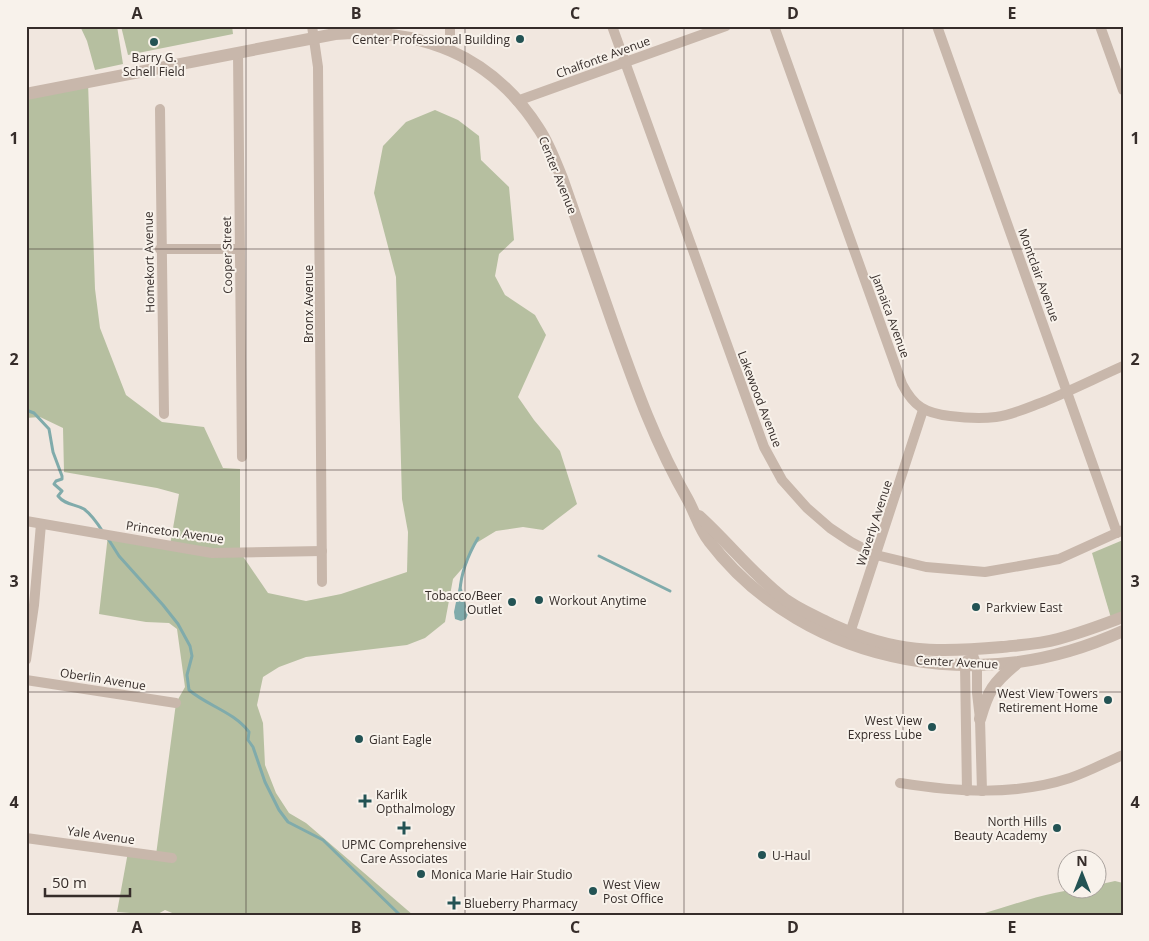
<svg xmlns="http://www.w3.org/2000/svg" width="1149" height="941" viewBox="0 0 1149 941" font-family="'Open Sans',sans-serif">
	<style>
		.green { fill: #b6bfa0 }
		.water { fill: #80abab }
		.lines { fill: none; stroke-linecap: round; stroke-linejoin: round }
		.stream { stroke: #80abab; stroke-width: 3 }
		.minor { stroke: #c8b7ab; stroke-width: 10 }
		.tertiary { stroke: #c8b7ab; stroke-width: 12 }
		.grid { fill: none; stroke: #362d2a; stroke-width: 1; stroke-opacity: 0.55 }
		.poi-dot { fill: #235354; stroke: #f8f2eb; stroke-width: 2 }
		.labels { text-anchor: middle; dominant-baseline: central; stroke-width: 4; stroke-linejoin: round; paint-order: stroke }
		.poi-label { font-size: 12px; fill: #362d2a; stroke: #f8f2eb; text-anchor: start }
		.street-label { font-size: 12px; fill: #362d2a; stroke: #f8f2eb }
		.neatline { fill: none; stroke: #362d2a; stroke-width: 2 }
		.grid-label { font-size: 16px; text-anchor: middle; font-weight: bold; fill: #362d2a }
	</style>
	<rect width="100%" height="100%" fill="#f1e7df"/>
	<g class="green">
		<polygon points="80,26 117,26 123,64 95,70 87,41"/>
		<polygon points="121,26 232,26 233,34 128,55"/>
		<polygon points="88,82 95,289 100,328 126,395 162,422 204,427 223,468 240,469 240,552 268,593 306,601 341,594 407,572 408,532 402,499 396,277 374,193 383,146 406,122 435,110 458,120 479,136 481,160 509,187 514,240 499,254 495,276 505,295 535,315 546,335 518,397 534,420 560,451 577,504 543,530 523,527 496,531 473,545 467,563 453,579 445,622 425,638 407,645 306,657 279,667 263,677 257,705 263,723 265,765 276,793 289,813 306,823 413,915 177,915 165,910 156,915 117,912 128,852 156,855 176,703 185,687 177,629 169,623 146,622 99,614 108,535 170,545 179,494 157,488 64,472 63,428 40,417 26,418 26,94"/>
		<polygon points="1123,540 1123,614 1111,618 1092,553"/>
		<path d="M1115,881L1123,883V915H978C1017,904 1056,888 1096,888L1097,885Z"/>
	</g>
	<polygon class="water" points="459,587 462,589 468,614 466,619 461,621 455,619 454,612"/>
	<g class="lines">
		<g class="stream">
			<path d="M26,410L34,413L49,429L53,452L62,476V479L56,481L54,484L62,491L58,496C65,505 75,504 84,509C92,515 98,524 103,532"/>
			<path d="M107,537L119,556L163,605L178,624L190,646L192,656L187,675L189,690C208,706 234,712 249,732L248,740L253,747L265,782L279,810L288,822L323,840L400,915"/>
			<polyline points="599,556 670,591"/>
			<path d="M460,591C461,572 468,555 478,538"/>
		</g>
		<g class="minor">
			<polyline points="312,26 318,67 322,582"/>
			<polyline points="612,26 764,447 782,480 807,508 830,528 851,542 876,555 926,567 985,572 1059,559 1123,530"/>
			<path d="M774,26L902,384C914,407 925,413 950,416C965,418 981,419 996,417C1012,415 1027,408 1043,402C1070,391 1096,378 1123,366"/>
			<polyline points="937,26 1117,533"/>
			<polyline points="1100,26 1123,90"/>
			<polyline points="450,49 450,26"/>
			<polyline points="238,53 242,457"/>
			<polyline points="517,101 726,26"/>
			<polyline points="160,109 164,414"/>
			<polyline points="160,249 240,249"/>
			<polyline points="26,521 212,553 322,551"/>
			<polyline points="848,639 923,410"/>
			<polyline points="971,650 977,666 977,693 980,719 982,791"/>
			<polyline points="26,660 34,605 41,524"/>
			<polyline points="967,660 965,665 967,791"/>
			<polyline points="26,680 176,703"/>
			<path d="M900,783C957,792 1015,796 1070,778C1088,772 1106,762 1123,755"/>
			<polyline points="26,838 172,858"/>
		</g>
		<g class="tertiary">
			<path d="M26,94L335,34C420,27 492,55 539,129C549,144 555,161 562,178C579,228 597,277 614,327C635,386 656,445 688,500C695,513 700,530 709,541C757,604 828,645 906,659C982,673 1052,663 1123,631"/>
			<path d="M699,516C729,543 753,575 786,600C800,610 817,617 833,625C895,653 936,653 1002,647C1021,645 1040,644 1058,639C1080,633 1102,625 1123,617"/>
			<path d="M980,719C988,691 993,683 1016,664"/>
		</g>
	</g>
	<path class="grid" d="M246,26V915M465,26V915M684,26V915M903,26V915M26,249H1123M26,470H1123M26,692H1123"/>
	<g class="poi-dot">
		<circle cx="520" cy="39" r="5"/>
		<circle cx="154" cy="42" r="5"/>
		<circle cx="539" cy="600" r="5"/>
		<circle cx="512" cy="602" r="5"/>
		<circle cx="976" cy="607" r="5"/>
		<circle cx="1108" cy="700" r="5"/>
		<circle cx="932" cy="727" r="5"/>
		<circle cx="359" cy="739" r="5"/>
		<path d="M362.5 793.5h5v5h5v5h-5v5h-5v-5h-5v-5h5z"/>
		<path d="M401.5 820.5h5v5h5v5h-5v5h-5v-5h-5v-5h5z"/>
		<circle cx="1057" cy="828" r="5"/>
		<circle cx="762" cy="855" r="5"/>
		<circle cx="421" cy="874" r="5"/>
		<circle cx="593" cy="891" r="5"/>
		<path d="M451.5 895.5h5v5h5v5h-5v5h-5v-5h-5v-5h5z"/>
	</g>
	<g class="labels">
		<g class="poi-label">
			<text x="510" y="39" text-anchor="end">Center Professional Building</text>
			<text x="154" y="57" text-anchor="middle">Barry G.<tspan x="154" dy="14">Schell Field</tspan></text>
			<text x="502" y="595" text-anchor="end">Tobacco/Beer<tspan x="502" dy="14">Outlet</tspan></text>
			<text x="549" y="600">Workout Anytime</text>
			<text x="986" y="607">Parkview East</text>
			<text x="1098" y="693" text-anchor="end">West View Towers<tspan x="1098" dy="14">Retirement Home</tspan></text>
			<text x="922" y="720" text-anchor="end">West View<tspan x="922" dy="14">Express Lube</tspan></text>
			<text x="369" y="739">Giant Eagle</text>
			<text x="376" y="794">Karlik<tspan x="376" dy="14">Opthalmology</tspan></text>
			<text x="1047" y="821" text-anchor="end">North Hills<tspan x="1047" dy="14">Beauty Academy</tspan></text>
			<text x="404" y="844" text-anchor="middle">UPMC Comprehensive<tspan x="404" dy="14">Care Associates</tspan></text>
			<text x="772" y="855">U-Haul</text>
			<text x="431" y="874">Monica Marie Hair Studio</text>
			<text x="603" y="884">West View<tspan x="603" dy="14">Post Office</tspan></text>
			<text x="464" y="903">Blueberry Pharmacy</text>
		</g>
		<g class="street-label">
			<text transform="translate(603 57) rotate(-20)">Chalfonte Avenue</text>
			<text transform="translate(558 175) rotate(68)">Center Avenue</text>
			<text transform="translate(227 255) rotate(-91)">Cooper Street</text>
			<text transform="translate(149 262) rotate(-91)">Homekort Avenue</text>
			<text transform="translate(1039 275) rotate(70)">Montclair Avenue</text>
			<text transform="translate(308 304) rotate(-90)">Bronx Avenue</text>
			<text transform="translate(891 316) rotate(70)">Jamaica Avenue</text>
			<text transform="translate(760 399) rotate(69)">Lakewood Avenue</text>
			<text transform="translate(874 523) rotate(-72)">Waverly Avenue</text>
			<text transform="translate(175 532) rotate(8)">Princeton Avenue</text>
			<text transform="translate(957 662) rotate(3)">Center Avenue</text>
			<text transform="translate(103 679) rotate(9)">Oberlin Avenue</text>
			<text transform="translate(101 835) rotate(8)">Yale Avenue</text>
		</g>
	</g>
	<rect width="1149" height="941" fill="none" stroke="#f8f2eb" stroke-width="55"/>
	<g transform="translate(1082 874)"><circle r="24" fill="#f8f2eb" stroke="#aaa39e"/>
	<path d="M0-4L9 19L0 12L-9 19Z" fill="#235354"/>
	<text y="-8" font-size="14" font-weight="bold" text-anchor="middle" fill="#362d2a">N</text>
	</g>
	<path d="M45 888v8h85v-8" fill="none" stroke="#362d2a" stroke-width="2.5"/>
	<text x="52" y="888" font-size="15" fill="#362d2a" stroke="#f8f2eb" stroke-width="4" paint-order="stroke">50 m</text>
	<rect x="28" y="28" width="1094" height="886" class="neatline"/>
	<g class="grid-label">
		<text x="137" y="19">A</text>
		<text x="356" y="19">B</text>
		<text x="575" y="19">C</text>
		<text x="793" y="19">D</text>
		<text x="1012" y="19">E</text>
		<text x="14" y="144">1</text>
		<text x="1135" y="144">1</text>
		<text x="14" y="365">2</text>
		<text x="1135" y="365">2</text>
		<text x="14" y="587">3</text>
		<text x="1135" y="587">3</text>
		<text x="14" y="808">4</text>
		<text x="1135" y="808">4</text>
		<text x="137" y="933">A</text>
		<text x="356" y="933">B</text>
		<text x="575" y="933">C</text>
		<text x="793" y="933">D</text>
		<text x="1012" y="933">E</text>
	</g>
</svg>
